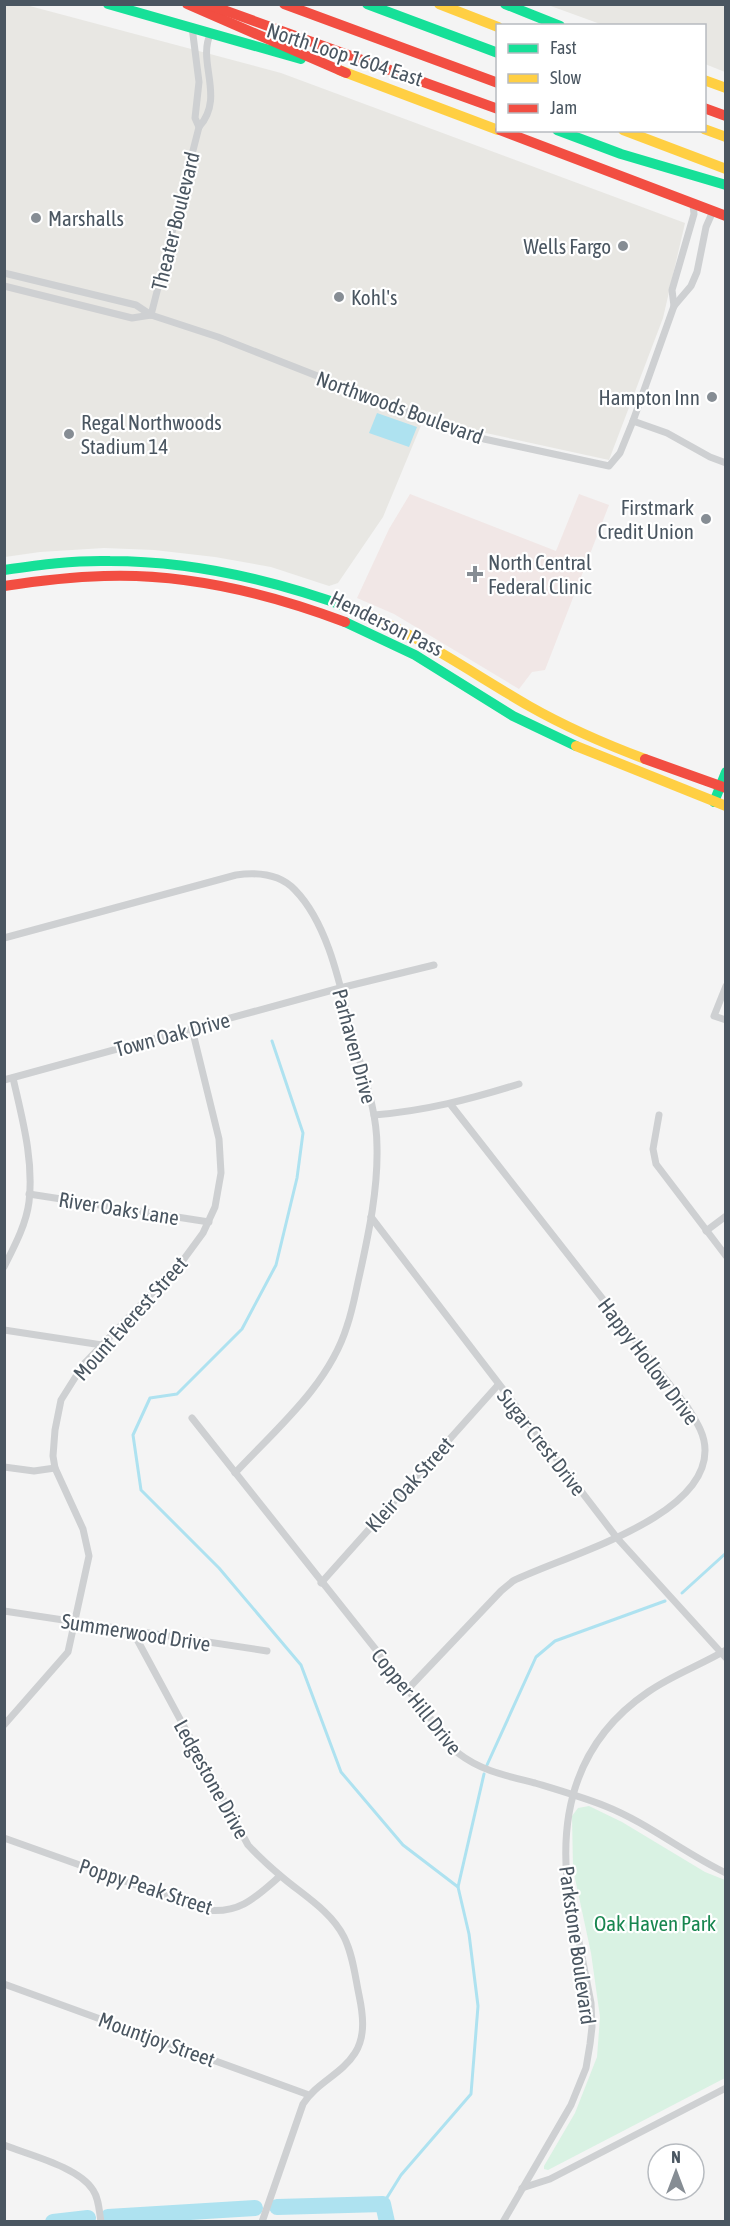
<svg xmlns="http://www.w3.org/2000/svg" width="730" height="2226" viewBox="0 0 730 2226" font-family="'Asap Condensed',sans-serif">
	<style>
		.commercial { fill: #e8e7e3 }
		.medical { fill: #f1e7e6 }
		.green { fill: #d9f2e3 }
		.water { fill: #aee2f0 }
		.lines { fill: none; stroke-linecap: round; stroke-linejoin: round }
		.stream { stroke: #aee2f0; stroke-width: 3 }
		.river { stroke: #aee2f0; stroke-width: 16 }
		.street { stroke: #ced0d2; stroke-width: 7 }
		.fast { stroke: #16e098; stroke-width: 10 }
		.slow { stroke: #ffcf43; stroke-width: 10 }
		.jam { stroke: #f24e42; stroke-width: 10 }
		.poi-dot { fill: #868d94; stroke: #fff; stroke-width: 2 }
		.labels { text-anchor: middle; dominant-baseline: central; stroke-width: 4.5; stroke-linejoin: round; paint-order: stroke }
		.street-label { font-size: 21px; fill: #4a5661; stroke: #fff }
		.poi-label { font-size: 21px; fill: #4a5661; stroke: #fff; text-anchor: start }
		.park-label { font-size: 21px; fill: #17864f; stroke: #fff }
	</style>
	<rect width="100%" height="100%" fill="#f4f4f4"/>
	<g class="commercial">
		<polygon points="4,5 26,5 281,73 685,223 663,318 609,460 472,430 427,411 383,517 338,583 329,586 271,567 215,557 154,550 104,548 40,552 5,557"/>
		<polygon points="548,5 725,5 725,72 705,64 704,26 603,25"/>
	</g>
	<polygon class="medical" points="410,494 556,551 579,494 609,505 545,670 532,672 519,689 394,614 357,598 389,529"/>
	<polygon class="green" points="589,1806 622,1822 705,1872 725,1880 725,2078 548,2170 544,2169 544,2166 575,2113 597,2057 600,2017 591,1953 573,1869 572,1816 578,1808"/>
	<polygon class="water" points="377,413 417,427 409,447 369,433"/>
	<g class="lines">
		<g class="stream">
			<polyline points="272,1041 303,1133 297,1178 276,1265 242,1329 177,1394 150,1398 133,1435 141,1490 219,1568 301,1665 341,1772 403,1845 458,1887 469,1934 478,2006 471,2094 401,2175 383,2204"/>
			<polyline points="682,1593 726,1553"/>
			<polyline points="487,1765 536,1657 555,1641 665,1601"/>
			<polyline points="458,1887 484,1774"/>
		</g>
		<g class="river">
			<polyline points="277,2207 383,2204 387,2222"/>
			<polyline points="108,2217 255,2208"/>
			<polyline points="53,2222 88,2218"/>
		</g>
		<g class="street">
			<polyline points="192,27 199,82 195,118 199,127"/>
			<polyline points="4,273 136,305 151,315 218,337 455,430 484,439 609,466 620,453 633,421 667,433 710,457 726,463"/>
			<polyline points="4,286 132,318 151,315"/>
			<polyline points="674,306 672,290 694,214 693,204"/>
			<path d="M151,315L199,127C226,97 196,61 211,33"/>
			<polyline points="633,421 674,306 691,286 697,272 706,227 713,211"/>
			<path d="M4,938L236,875C257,872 279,873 295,890C331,927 342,996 355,1045C365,1079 377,1112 377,1147C378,1189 369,1232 360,1273C356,1290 353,1309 347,1326C329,1385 276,1429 235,1473"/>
			<polyline points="726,986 714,1016 726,1020"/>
			<polyline points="4,1080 340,988 434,965"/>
			<path d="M374,1115C425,1111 471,1099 519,1084"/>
			<polyline points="659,1115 653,1149 656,1164 726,1256"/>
			<polyline points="29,1194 209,1222"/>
			<polyline points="371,1217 617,1538 726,1658"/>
			<polyline points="706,1231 726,1216"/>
			<path d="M4,1267C14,1247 26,1225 29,1202C34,1160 22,1118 13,1078"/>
			<polyline points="4,1330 102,1345"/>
			<path d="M192,1418L458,1753C481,1771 507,1776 535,1783C558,1790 582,1797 605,1806C648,1823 684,1853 726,1873"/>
			<polyline points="4,1467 34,1471 55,1468"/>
			<polyline points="321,1583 498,1385"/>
			<polyline points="4,1611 267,1651"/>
			<path d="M133,1632L248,1845C259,1857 270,1867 282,1877C303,1895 331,1911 344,1937C353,1955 355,1976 359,1995C363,2014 366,2036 355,2053C342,2074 316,2083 303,2104L262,2222"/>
			<path d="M406,1691L501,1591L513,1581C563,1556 706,1519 705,1450C705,1434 696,1421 688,1408L451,1105"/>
			<polyline points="4,1725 68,1652 89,1556 83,1529 55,1468 53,1456 55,1430 61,1400 83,1365 181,1263 203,1233 215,1207 221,1173 219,1139 192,1029"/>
			<path d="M4,1838L206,1910C240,1914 256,1897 280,1876"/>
			<polyline points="4,1984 309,2095"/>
			<path d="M4,2145C29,2155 79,2167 93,2190C99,2199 99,2210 101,2222"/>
			<polyline points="522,2188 550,2179 726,2088"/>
			<path d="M503,2222L571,2105L586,2068L590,2044L592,2027L591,2003L567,1880C560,1803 582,1737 648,1692C672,1675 701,1665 726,1650"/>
		</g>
		<g class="fast">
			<polyline points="108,4 301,59"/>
			<polyline points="367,4 498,53"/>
			<polyline points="505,4 560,26"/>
			<polyline points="557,130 621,154 726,185"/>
			<path d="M4,570C39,565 74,560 110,561C194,561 274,580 353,609"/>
			<polyline points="345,622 415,655 513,716 576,746"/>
			<polyline points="714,802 726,772"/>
		</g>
		<g class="slow">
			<polyline points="439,4 498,27"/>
			<polyline points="339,70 498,130"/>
			<polyline points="704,80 726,88"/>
			<polyline points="704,129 726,137"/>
			<polyline points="623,130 726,169"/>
			<path d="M353,609C416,633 470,672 529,706C566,727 605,744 645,759"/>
			<polyline points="576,746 726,806"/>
		</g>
		<g class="jam">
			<polyline points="187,4 346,73"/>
			<polyline points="207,4 498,109"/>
			<polyline points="284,4 498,83"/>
			<polyline points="704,108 726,116"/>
			<polyline points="500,130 726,216"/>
			<path d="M4,586C37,581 70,577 104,576C187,573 268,593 345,622"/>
			<polyline points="645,759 726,788"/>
		</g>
	</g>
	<g class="poi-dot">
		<circle cx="36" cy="218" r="6"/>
		<circle cx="623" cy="246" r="6"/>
		<circle cx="339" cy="297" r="6"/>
		<circle cx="712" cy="397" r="6"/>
		<circle cx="69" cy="434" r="6"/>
		<circle cx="706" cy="519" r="6"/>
		<path d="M472 565h6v6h6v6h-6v6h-6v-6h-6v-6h6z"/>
	</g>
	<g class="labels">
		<g class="street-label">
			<text transform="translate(345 54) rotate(18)">North Loop 1604 East</text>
			<text transform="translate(175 221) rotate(-76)">Theater Boulevard</text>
			<text transform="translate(400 407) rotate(20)">Northwoods Boulevard</text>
			<text transform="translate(387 623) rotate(26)">Henderson Pass</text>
			<text transform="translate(172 1034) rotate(-15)">Town Oak Drive</text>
			<text transform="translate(355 1046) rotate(75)">Parhaven Drive</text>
			<text transform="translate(119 1208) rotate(9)">River Oaks Lane</text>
			<text transform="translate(130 1318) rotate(-48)">Mount Everest Street</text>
			<text transform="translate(649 1361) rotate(53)">Happy Hollow Drive</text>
			<text transform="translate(542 1442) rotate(52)">Sugar Crest Drive</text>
			<text transform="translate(409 1484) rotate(-48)">Kleir Oak Street</text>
			<text transform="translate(136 1632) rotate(9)">Summerwood Drive</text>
			<text transform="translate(417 1701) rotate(51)">Copper Hill Drive</text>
			<text transform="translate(212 1779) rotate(61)">Ledgestone Drive</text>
			<text transform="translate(146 1886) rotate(18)">Poppy Peak Street</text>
			<text transform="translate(578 1945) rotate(82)">Parkstone Boulevard</text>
			<text transform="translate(157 2039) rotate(20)">Mountjoy Street</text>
		</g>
		<g class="poi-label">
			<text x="48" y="218">Marshalls</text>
			<text x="611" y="246" text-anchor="end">Wells Fargo</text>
			<text x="351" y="297">Kohl's</text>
			<text x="700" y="397" text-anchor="end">Hampton Inn</text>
			<text x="81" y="422">Regal Northwoods<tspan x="81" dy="24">Stadium 14</tspan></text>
			<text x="694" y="507" text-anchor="end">Firstmark<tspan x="694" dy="24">Credit Union</tspan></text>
			<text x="488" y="562">North Central<tspan x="488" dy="24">Federal Clinic</tspan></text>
		</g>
		<g class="park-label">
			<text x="655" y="1923">Oak Haven Park</text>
		</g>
	</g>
	<rect width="730" height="2226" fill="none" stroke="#4a5661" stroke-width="12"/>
	<rect x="496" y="24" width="210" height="108" fill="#ffffff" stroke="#b7bbc0" stroke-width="1.5"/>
	<rect x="508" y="44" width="30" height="9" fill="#16e098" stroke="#b7bbc0" stroke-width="1.5"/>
	<text x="550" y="54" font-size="18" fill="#4a5661">Fast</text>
	<rect x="508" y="74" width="30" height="9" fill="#ffcf43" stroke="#b7bbc0" stroke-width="1.5"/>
	<text x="550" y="84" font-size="18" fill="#4a5661">Slow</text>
	<rect x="508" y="104" width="30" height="9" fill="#f24e42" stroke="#b7bbc0" stroke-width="1.5"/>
	<text x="550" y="114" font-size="18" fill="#4a5661">Jam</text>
	<g transform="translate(676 2172)"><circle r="28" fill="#ffffff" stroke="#b7bbc0" stroke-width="1.5"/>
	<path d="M0-4.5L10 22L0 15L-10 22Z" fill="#868d94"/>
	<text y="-9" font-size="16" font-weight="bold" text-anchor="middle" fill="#4a5661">N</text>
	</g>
</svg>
